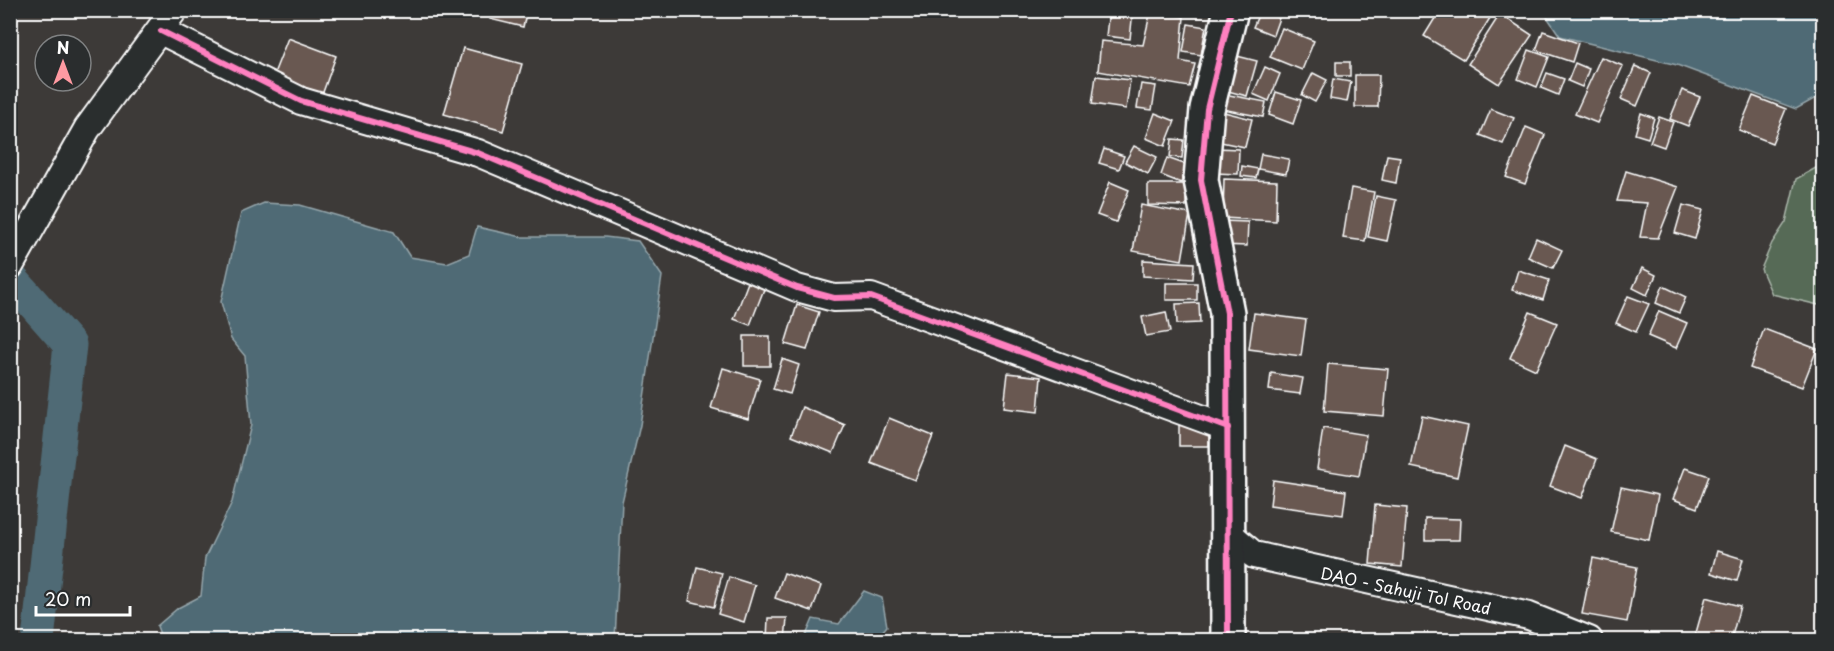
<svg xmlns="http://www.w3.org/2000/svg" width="1834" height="651" viewBox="0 0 1834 651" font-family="'Playpen Sans',sans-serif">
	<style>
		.green { fill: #566b56; stroke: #aab5aa; stroke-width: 1.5 }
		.water { fill: #4f6a74; stroke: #95a6ac; stroke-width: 1.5 }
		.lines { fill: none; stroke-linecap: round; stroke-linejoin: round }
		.canal { stroke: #4f6a74; stroke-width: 33 }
		.building { fill: #695851; stroke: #fff; stroke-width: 1.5 }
		.street-casing { stroke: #fff; stroke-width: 30 }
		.secondary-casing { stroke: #fff; stroke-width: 38 }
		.street { stroke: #2a2d2e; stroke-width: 26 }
		.secondary { stroke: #2a2d2e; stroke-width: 33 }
		.cycleway-casing { stroke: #2a2d2e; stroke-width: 10 }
		.cycleway { stroke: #ff80c0; stroke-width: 6 }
		.labels { text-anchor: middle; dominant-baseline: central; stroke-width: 5; stroke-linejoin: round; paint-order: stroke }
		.street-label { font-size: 16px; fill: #fff; stroke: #2a2d2e }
	</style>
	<rect width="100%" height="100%" fill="#3d3a38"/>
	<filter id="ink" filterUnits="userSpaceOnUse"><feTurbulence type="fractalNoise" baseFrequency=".0167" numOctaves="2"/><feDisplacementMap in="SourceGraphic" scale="12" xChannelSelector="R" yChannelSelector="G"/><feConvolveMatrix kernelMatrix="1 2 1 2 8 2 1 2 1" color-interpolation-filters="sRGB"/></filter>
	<g filter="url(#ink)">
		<polygon class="green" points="1823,164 1823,306 1772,294 1761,269 1772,243 1786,222 1796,179"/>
		<g class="water">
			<polygon points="1543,11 1823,11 1823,94 1796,109 1677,65 1560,36"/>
			<polygon points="264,203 300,205 394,232 410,257 447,263 469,254 477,227 522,237 605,237 638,241 662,276 640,425 622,502 615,640 162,640 157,626 178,608 201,596 205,558 232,502 251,425 245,356 231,339 221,302 241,213"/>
			<polygon points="864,591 882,598 887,626 875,640 804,640 813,619 839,624"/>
		</g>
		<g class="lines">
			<polyline class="canal" points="10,277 70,345 38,640"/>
		</g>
		<g class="building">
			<polygon points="492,10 527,10 523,27 490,19"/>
			<polygon points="1109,10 1133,10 1130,39 1106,36"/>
			<polygon points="1151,10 1184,17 1180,61 1195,64 1189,87 1098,71 1101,41 1143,45"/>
			<polygon points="1440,10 1477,10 1490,18 1464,60 1424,36"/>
			<polygon points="1260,11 1279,18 1273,35 1253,27"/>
			<polygon points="1500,14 1532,35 1499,84 1468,64"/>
			<polygon points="1188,24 1206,27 1201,55 1183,52"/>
			<polygon points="1282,28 1314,41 1302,70 1270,57"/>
			<polygon points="1543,31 1578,43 1572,62 1536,50"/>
			<polygon points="288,38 336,56 322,95 273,76"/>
			<polygon points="463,48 522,64 503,131 444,114"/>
			<polygon points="1529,50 1549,57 1537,87 1518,79"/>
			<polygon points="1233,55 1257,61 1247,96 1224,90"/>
			<polygon points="1601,57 1623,66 1597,123 1575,114"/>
			<rect x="1336" y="62" width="14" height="14"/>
			<polygon points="1575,63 1589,69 1582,87 1568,81"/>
			<polygon points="1635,66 1651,73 1637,106 1621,99"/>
			<polygon points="1265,67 1280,74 1269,101 1253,94"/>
			<polygon points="1313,73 1327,80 1315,102 1302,95"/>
			<polygon points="1547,73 1564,79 1558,95 1541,88"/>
			<polygon points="1355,75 1379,75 1378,107 1355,107"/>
			<polygon points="1096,76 1130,80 1126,109 1092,104"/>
			<polygon points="1333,79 1351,82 1347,102 1330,99"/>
			<polygon points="1141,84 1156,86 1152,110 1137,108"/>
			<polygon points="1682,90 1700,97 1688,126 1670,119"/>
			<polygon points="1276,92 1301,100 1293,124 1269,115"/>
			<polygon points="1224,94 1266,102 1263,117 1222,109"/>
			<polygon points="1753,96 1786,109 1772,143 1739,130"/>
			<polygon points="1491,109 1514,118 1503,144 1480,135"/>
			<polygon points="1224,112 1252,119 1245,147 1216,141"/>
			<polygon points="1155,113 1175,121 1165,146 1146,138"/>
			<polygon points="1641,113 1654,118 1648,138 1635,134"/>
			<polygon points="1659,117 1673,122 1664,147 1650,142"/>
			<polygon points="1526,127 1545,135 1525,184 1506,177"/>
			<polygon points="1172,139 1184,140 1182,158 1170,157"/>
			<polygon points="1134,146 1157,157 1148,174 1125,162"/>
			<polygon points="1216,148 1239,149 1238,174 1215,173"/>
			<polygon points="1104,149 1124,156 1119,169 1099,163"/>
			<polygon points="1261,154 1289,159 1286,174 1258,169"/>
			<polygon points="1387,155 1400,157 1396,183 1382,180"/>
			<polygon points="1167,158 1187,165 1181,183 1161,175"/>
			<polygon points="1242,166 1258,169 1256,178 1241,176"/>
			<polygon points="1626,171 1678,187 1658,238 1640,237 1647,203 1617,201"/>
			<polygon points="1224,179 1277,181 1276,221 1223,218"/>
			<polygon points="1110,182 1129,190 1116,222 1097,215"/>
			<polygon points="1148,184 1186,184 1186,206 1148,205"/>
			<polygon points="1351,188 1374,192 1365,241 1343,238"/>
			<polygon points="1376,196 1396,200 1387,241 1368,237"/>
			<polygon points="1141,205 1190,214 1182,260 1133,251"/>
			<polygon points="1683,205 1703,210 1695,239 1675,233"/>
			<polygon points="1222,221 1248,222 1247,246 1221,245"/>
			<polygon points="1536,238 1562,250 1553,268 1528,257"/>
			<polygon points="1143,260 1194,263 1193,279 1143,276"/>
			<polygon points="1642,268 1656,275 1647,295 1633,288"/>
			<polygon points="1518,270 1549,280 1543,300 1512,290"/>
			<polygon points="750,277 766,284 750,325 734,319"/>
			<rect x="1166" y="283" width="31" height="17"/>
			<polygon points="1663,286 1686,297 1679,313 1656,303"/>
			<polygon points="1628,296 1649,304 1636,332 1616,323"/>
			<polygon points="1199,303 1200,323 1177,324 1176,304"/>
			<polygon points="797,305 819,312 807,350 785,344"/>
			<polygon points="1659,311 1687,323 1676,348 1648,336"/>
			<polygon points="1166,312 1170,332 1146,336 1142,317"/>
			<polygon points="1530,312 1557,323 1536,370 1510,358"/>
			<polygon points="1254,313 1306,320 1301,356 1249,349"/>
			<polygon points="1764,329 1817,349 1802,387 1750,368"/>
			<rect x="744" y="336" width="26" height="30"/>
			<polygon points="782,359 799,365 790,394 773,389"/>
			<polygon points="1328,364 1388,369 1384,416 1324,411"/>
			<polygon points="723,368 760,379 748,419 711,408"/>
			<polygon points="1008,373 1041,377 1038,412 1004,408"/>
			<polygon points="1271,373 1303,378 1300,394 1269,390"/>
			<rect x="1179" y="406" width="30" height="40"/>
			<polygon points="802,407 845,425 833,453 791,436"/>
			<polygon points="1422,416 1468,426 1457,477 1411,467"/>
			<polygon points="889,418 933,436 915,480 871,463"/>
			<polygon points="1323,428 1366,435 1359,476 1317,469"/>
			<polygon points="1565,446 1597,459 1582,498 1550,486"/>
			<polygon points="1685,468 1709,476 1697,508 1673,499"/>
			<polygon points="1273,480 1346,491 1343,515 1270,505"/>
			<polygon points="1621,487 1658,495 1649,540 1611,532"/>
			<polygon points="1375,505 1407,508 1402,567 1370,564"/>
			<polygon points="1425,518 1460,519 1459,540 1425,540"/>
			<polygon points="1717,551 1743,559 1737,581 1711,573"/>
			<polygon points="1593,558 1637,567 1627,622 1582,614"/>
			<polygon points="697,567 722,573 714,607 689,601"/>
			<polygon points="784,573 821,586 812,611 775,598"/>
			<polygon points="729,577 755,585 744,622 718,614"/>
			<polygon points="1706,597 1740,606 1731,640 1694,640"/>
			<polygon points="768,618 787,618 785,640 767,640"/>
		</g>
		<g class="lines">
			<g class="street-casing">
				<g id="street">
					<polyline points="161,31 301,101 478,153 797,288 834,298 871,297 1228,428"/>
					<polyline points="10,266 87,129 174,10"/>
					<polyline points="1228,533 1254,555 1529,616 1589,640"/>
				</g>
			</g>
			<g class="secondary-casing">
				<polyline id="secondary" points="1228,640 1227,313 1201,180 1207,109 1231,10"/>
			</g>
			<use href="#street" class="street"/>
			<use href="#secondary" class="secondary"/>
			<g class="cycleway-casing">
				<g id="cycleway">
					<polyline points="161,31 301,101 478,153 797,288 834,298 871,297 1228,428"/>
					<polyline points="1228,640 1227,313 1201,180 1207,109 1231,10"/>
				</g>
			</g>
			<use href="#cycleway" class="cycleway"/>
		</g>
	</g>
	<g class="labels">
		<g class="street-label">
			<text transform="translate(1406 590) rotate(12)">DAO - Sahuji Tol Road</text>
		</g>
	</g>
	<rect width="1834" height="651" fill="none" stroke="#2a2d2e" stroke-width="36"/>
	<rect x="18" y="18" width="1798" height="615" fill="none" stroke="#fff" stroke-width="2" filter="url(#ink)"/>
	<g transform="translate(63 63)"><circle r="28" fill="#2a2d2e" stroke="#7f8182" stroke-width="1.5"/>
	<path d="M0-4.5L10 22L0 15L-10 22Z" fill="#ff9aa2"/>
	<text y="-9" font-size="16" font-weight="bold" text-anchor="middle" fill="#ffffff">N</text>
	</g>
	<path d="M36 606v9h94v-9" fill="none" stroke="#ffffff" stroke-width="3"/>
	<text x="45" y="606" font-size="18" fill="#ffffff" stroke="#2a2d2e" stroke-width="4.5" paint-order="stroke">20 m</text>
</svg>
